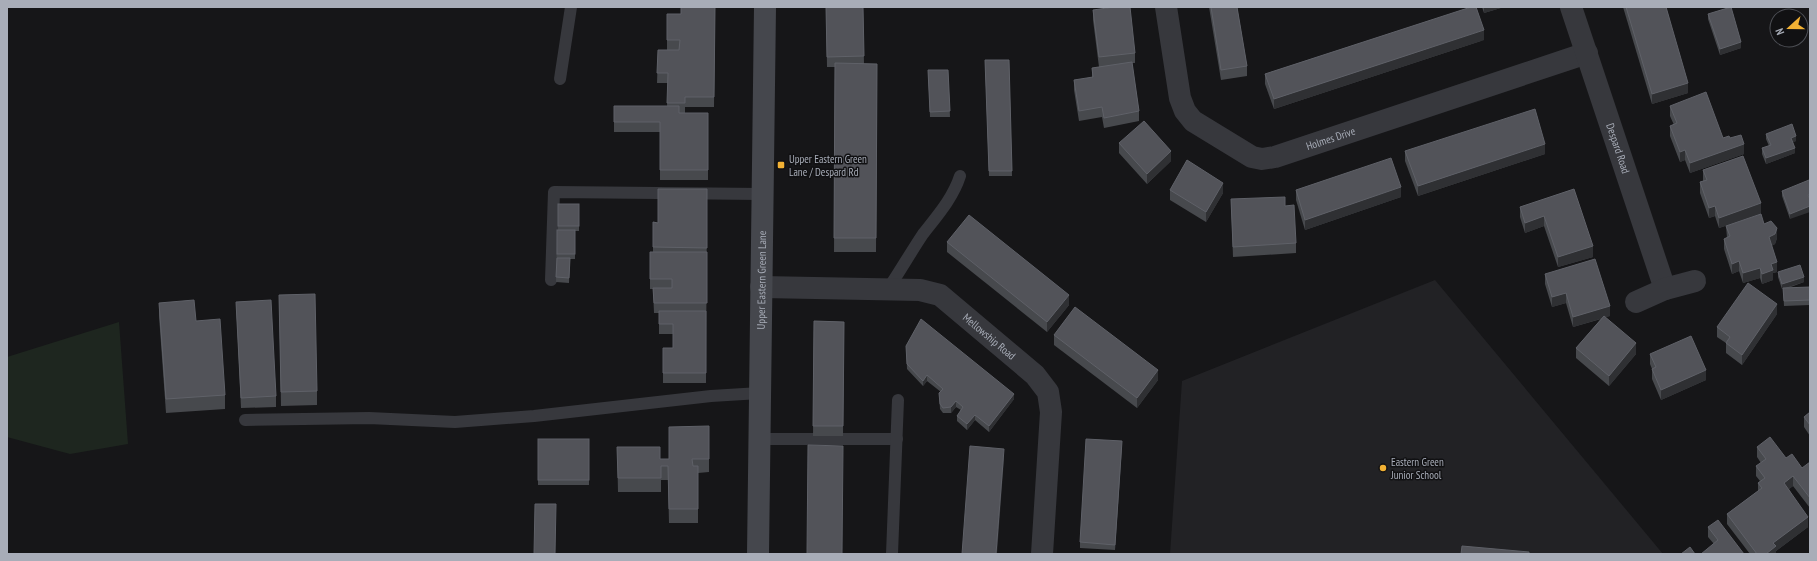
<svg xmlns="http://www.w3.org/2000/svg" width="1817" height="561" viewBox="0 0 1817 561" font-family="'PT Sans Narrow',sans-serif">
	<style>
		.built { fill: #222225 }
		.green { fill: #1e261f }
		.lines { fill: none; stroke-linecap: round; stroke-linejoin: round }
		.lane { stroke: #37383d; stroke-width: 12 }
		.street { stroke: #37383d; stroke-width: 22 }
		.secondary { stroke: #45474d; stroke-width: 22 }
		.wall { fill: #47494d }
		.shaded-wall { fill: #2f3033 }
		.building { fill: #525359; stroke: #5f6168 }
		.poi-dot { fill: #f2b134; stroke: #111113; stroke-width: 1.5 }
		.labels { text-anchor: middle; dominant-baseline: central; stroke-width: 3; stroke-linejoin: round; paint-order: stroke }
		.street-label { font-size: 11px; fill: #a8adb8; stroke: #111113 }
		.poi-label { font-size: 11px; fill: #a8adb8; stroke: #111113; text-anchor: start }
	</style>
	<rect width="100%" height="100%" fill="#161618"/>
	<polygon class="built" points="1435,280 1663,554 1170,554 1182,381"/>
	<polygon class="green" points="119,322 128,444 70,454 7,437 7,357"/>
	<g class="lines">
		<g class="lane">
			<polyline points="560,79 571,7"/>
			<polyline points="551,280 554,192 762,194"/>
			<path d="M888,289C900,271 911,252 923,234C937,216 953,198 960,176"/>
			<polyline points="245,420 369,418 455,422 534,416 711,396 760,393"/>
			<polyline points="760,439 897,439"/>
			<polyline points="892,554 898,400"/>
		</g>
		<g class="street">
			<path id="s1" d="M1166,7L1180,98L1185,111L1193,121L1252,157L1262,159L1275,157L1587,53"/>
			<path id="s2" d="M1571,7L1665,289"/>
			<path id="s3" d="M761,287L920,290L940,295L1035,375L1048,392L1051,412L1042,554"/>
			<polyline points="1636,302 1665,289 1695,281"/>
		</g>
		<path class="secondary" id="s4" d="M758,554L765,7"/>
	</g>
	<g class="wall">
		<polygon points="715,7 714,107 685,107 685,113 708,113 708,180 660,180 660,132 614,132 614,106 667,106 668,83 657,83 658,50 667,50 667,14 681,14"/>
		<polygon points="826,7 863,7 864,64 877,64 876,252 834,252 835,67 827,67"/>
		<polygon points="1209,7 1237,7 1247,66 1247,76 1221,80"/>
		<polygon points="1482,7 1504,7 1484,13"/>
		<polygon points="1623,7 1666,7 1688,93 1652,104"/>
		<polygon points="1093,10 1135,53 1135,63 1132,63 1139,111 1139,121 1104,128 1102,117 1079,121 1074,90 1074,80 1092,78 1092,68 1099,67 1093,20"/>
		<polygon points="1708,14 1741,48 1720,55 1708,19"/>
		<polygon points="1484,40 1274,109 1265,84 1265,74"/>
		<polygon points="985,60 1009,60 1012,176 989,176"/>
		<polygon points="928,70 948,70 950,117 930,117"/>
		<polygon points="1670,106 1723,138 1730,138 1744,154 1690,173 1685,160 1680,162 1670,136 1670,126 1674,125 1670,116"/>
		<polygon points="1766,134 1796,141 1793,142 1795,153 1766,164 1762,154 1762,148 1769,146 1766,139"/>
		<polygon points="1119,143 1171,161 1147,184 1119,153"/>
		<polygon points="1405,151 1545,154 1418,196 1405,161"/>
		<polygon points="1703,170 1761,214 1719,228 1715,216 1709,218 1700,193 1700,182 1703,181"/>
		<polygon points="1810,183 1790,219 1782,196 1782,191"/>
		<polygon points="707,189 706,383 663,383 663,348 673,348 673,334 659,334 659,313 654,313 653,289 650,289 650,252 653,252 653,222 658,223"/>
		<polygon points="1574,189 1593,257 1558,267 1544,226 1525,233 1520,217 1520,207"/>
		<polygon points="1170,190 1223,193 1206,222 1170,200"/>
		<polygon points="1296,190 1401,197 1305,230 1296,200"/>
		<polygon points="1231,199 1285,206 1296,243 1296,253 1233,257"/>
		<polygon points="558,204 579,204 579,231 575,231 575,259 570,259 569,283 556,282 557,230 558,230"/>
		<polygon points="1764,224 1777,238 1775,244 1771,246 1777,272 1773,273 1773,280 1762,284 1760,278 1743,283 1739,271 1732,274 1724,249 1724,239 1727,238 1726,226"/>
		<polygon points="947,242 1069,305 1047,332 947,252"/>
		<polygon points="1778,272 1804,282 1788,288 1810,287 1810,305 1784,306 1783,289 1782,289 1778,277"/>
		<polygon points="1545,274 1610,316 1605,317 1636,354 1609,386 1576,358 1576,348 1601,319 1573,327 1566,303 1552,307 1545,284"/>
		<polygon points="279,295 317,391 317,405 281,406"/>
		<polygon points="236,302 276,396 276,407 241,408"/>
		<polygon points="159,303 196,321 225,395 225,409 166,413 159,316"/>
		<polygon points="1777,314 1742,365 1726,353 1726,343 1717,337 1717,327"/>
		<polygon points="814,321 844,322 843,436 813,436"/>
		<polygon points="1054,335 1158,380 1137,408 1054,345"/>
		<polygon points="906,346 1014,399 989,432 975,420 967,430 957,421 957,416 961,410 956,407 951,413 943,413 940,409 939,393 941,392 927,381 923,386 907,369"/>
		<polygon points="1650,354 1706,380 1661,400 1652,379 1652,369 1650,364"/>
		<polygon points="1810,412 1810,436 1804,427 1804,417"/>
		<polygon points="709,426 709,472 698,473 698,523 669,523 668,480 661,480 661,492 618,492 617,447 660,459 669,459"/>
		<rect x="538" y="439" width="51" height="46"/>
		<polygon points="1809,440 1810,440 1810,451 1809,450"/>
		<polygon points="1122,446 1115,550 1080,548 1080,542"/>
		<polygon points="1757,447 1786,458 1802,468 1810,462 1810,508 1793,486 1789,489 1808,527 1776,551 1776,554 1750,554 1727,524 1727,514 1758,491 1758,483 1760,481 1756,476 1756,466 1761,463 1757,457"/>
		<polygon points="1708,527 1744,554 1714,544 1708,537"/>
	</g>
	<g class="shaded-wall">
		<polygon points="1484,7 1504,7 1484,13"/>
		<polygon points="1484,30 1484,40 1274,109 1274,99"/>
		<polygon points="1741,42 1741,48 1720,55 1720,49"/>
		<polygon points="1688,83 1688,93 1652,104 1652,94"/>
		<polygon points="1796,136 1796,141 1791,143 1791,138"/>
		<polygon points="1545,144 1545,154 1418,196 1418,186"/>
		<polygon points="1744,144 1744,154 1690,173 1690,163"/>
		<polygon points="1795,148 1795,153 1766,164 1766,158"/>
		<polygon points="1685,150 1685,160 1680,162 1680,152"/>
		<polygon points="1171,151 1171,161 1147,184 1147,174"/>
		<polygon points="1223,183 1223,193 1206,222 1206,212"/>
		<polygon points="1401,187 1401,197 1305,230 1305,220"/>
		<polygon points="1761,203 1761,214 1719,228 1719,218"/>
		<polygon points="1715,206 1715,216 1709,218 1709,208"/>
		<polygon points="1810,206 1810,212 1790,219 1790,214"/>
		<polygon points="1544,216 1544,226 1525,233 1525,223"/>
		<polygon points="1777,228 1777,238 1775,244 1769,247 1769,237"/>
		<polygon points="1593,246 1593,257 1558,267 1558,257"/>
		<polygon points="1739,261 1739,271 1732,274 1732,264"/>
		<polygon points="1777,262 1777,272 1773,273 1773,280 1762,284 1762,274 1771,264"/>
		<polygon points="1760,268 1760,278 1743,283 1743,273"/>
		<polygon points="1804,277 1804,282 1782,289 1782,284"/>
		<polygon points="1566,293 1566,303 1552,307 1552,297"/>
		<polygon points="1069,295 1069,305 1047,332 1047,322"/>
		<polygon points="1777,304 1777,314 1742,365 1742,355"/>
		<polygon points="1610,306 1610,316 1573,327 1573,317"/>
		<polygon points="1636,343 1636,354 1609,386 1609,376"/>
		<polygon points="1158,370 1158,380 1137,408 1137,398"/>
		<polygon points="1706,370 1706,380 1661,400 1661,390"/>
		<polygon points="927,375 927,381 923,386 923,381"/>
		<polygon points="1014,394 1014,399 989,432 989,426"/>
		<polygon points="956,401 956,407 951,413 951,407"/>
		<polygon points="975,415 975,420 967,430 967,424"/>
		<polygon points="1122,441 1122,446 1115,550 1115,545"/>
		<polygon points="1004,449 1004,459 997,554 996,554"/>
		<polygon points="1793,476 1793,486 1784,493 1784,483"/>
		<polygon points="1808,517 1808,527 1776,551 1776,554 1766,554 1773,543"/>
	</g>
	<g class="building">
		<polygon points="681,7 715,7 714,97 685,97 685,103 667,103 668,73 657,73 658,50 679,50 680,40 667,40 667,14 681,14"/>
		<polygon points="826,7 863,7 864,56 827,57"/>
		<polygon points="1114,7 1130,7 1135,53 1099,57 1093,10"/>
		<polygon points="1211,7 1237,7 1247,66 1221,70"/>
		<polygon points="1471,7 1476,7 1484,30 1274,99 1265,74"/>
		<polygon points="1626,7 1666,7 1688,83 1652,94"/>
		<polygon points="1731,7 1741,42 1720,49 1708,14"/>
		<polygon points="985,60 1009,60 1012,171 989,171"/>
		<polygon points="1132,62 1139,111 1104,118 1102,107 1079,111 1074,80 1093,77 1092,68"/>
		<polygon points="835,63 877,64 876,238 834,238"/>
		<polygon points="928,70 948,70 950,111 930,112"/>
		<polygon points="1706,92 1723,138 1729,136 1730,138 1741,135 1744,144 1690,163 1685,150 1680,152 1670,126 1677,123 1670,106"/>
		<polygon points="614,106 679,106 679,113 708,113 708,170 660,170 660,122 614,122"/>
		<polygon points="1535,109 1545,144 1418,186 1405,151"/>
		<polygon points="1144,121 1171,151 1147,174 1119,143"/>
		<polygon points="1792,124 1796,136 1791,138 1795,148 1766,158 1762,148 1771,145 1766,134"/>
		<polygon points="1743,156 1761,203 1719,218 1715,206 1709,208 1700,182 1707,180 1703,170"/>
		<polygon points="1391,158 1401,187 1305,220 1296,190"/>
		<polygon points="1187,160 1223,183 1206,212 1170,190"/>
		<polygon points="1809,180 1810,183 1810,194 1808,195 1810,199 1810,206 1790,214 1782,191"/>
		<polygon points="658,189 707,189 707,248 653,247 653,222 658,223"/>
		<polygon points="1574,189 1593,246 1558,257 1544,216 1525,223 1520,207"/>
		<polygon points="1285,197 1285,206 1294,205 1296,243 1233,247 1231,199"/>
		<rect x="558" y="204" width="21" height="22"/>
		<polygon points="1761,214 1764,224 1771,221 1777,228 1775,234 1769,237 1777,262 1771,264 1773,270 1762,274 1760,268 1743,273 1739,261 1732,264 1724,239 1730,236 1726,226"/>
		<polygon points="969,215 1069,295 1047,322 947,242"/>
		<rect x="557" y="230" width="18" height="24"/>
		<polygon points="650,252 707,252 707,303 654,303 653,288 672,288 672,279 650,279"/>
		<polygon points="557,258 570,258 569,278 556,277"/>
		<polygon points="1595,259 1610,306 1573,317 1566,293 1552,297 1545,274"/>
		<polygon points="1800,265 1804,277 1782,284 1778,272"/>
		<polygon points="1748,283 1777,304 1742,355 1726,343 1730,337 1717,327"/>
		<polygon points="1810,287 1810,300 1784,301 1783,288"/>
		<polygon points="315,294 317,391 281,392 279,295"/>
		<polygon points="194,300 196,321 220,319 225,395 166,399 159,303"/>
		<polygon points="271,300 276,396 241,398 236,302"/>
		<polygon points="1075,307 1158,370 1137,398 1054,335"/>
		<polygon points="659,311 706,311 706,373 663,373 663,348 673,348 673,324 659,324"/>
		<polygon points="1604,316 1636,343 1609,376 1576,348"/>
		<polygon points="921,319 1014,394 989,426 975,415 967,424 957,416 963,407 956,401 951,407 943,408 940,404 939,393 943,389 927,375 923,381 907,364 906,346"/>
		<polygon points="814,321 844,322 843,426 813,426"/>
		<polygon points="1691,336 1706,370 1661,390 1652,369 1656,367 1650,354"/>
		<polygon points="1810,412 1810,425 1804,417"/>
		<polygon points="709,426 709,459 692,459 693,466 698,466 698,509 669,509 668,466 661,466 661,478 618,478 617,447 660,447 660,459 669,459 669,427"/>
		<polygon points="1770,437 1786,458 1792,454 1802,468 1810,462 1810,498 1793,476 1784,483 1808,517 1773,543 1776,546 1766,554 1757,554 1727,514 1762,488 1758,483 1765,478 1756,466 1766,459 1757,447"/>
		<rect x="538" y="439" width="51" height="41"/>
		<polygon points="1086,439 1122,441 1115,545 1080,542"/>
		<polygon points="808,445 843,446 842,554 807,554"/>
		<polygon points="970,446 1004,449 996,554 962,554"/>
		<polygon points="535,504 556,504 555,554 534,554"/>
		<polygon points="1718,520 1744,554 1701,554 1718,540 1708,527"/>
		<polygon points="1462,546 1529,552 1529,554 1461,554"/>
		<polygon points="1690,547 1695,554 1681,554"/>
	</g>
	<g class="poi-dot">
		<rect x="777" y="161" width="8" height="8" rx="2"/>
		<circle cx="1383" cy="468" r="4"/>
	</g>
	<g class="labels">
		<g class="street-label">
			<text stroke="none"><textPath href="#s1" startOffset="270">Holmes Drive</textPath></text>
			<text stroke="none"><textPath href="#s2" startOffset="149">Despard Road</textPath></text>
			<text stroke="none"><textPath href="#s4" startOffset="274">Upper Eastern Green Lane</textPath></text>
			<text stroke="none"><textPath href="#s3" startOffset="244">Mellowship Road</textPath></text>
		</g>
		<g class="poi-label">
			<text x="789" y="159">Upper Eastern Green<tspan x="789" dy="13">Lane / Despard Rd</tspan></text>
			<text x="1391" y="462">Eastern Green<tspan x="1391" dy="13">Junior School</tspan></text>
		</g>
	</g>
	<rect width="1817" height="561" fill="none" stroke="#a8adb8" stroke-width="16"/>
	<g transform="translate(1789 28) rotate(249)"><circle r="19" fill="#111113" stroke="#4d4f55"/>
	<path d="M0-3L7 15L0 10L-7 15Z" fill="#f2b134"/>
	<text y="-6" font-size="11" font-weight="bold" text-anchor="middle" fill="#a8adb8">N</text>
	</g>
</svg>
